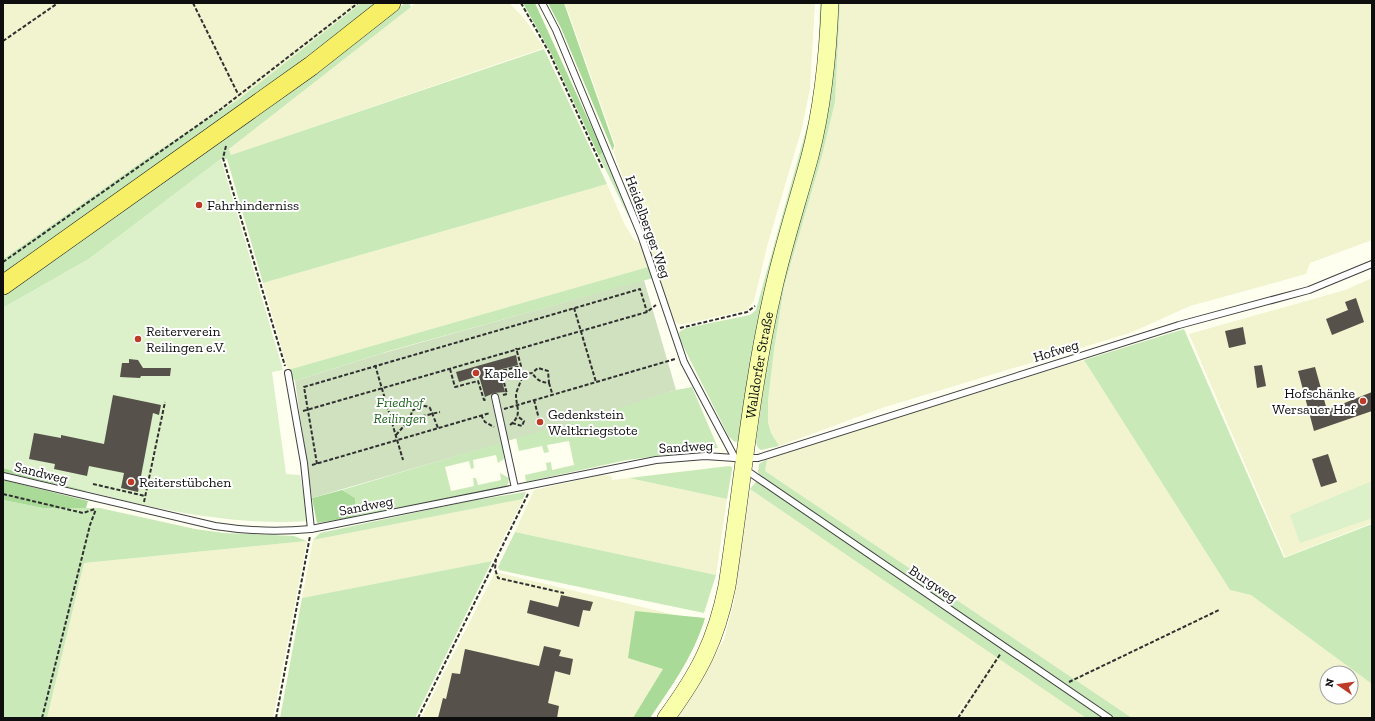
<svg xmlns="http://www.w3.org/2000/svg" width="1375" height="721" viewBox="0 0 1375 721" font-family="'Zilla Slab',serif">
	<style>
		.farmland { fill: #f1f4cf; fill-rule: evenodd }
		.green { fill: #c9e9b8 }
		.forest { fill: #a9da98 }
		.cemetery { fill: #d0e1c0 }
		.pitch { fill: #dcf0ca }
		.building { fill: #56514a }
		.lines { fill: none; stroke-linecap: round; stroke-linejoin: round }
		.lane-casing { stroke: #414141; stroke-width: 8 }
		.secondary-casing { stroke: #303030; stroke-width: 18 }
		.primary-casing { stroke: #1f1f1f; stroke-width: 20 }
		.path { stroke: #303030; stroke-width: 2; stroke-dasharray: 4 2; stroke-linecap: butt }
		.lane { stroke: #fff; stroke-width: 6 }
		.secondary { stroke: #f8feaa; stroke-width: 17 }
		.primary { stroke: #f7ef66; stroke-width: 19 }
		.poi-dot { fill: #bd3b27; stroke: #fff; stroke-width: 1.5 }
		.labels { text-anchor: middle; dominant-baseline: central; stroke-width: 4; stroke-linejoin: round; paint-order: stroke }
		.poi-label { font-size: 14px; fill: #0e0e0e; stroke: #fff; text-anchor: start }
		.street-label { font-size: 14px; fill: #0e0e0e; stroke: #fff }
		.park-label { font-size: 14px; font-style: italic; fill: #20651e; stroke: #fff }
	</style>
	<rect width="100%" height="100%" fill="#ffffef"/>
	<g class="farmland">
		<polygon points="3,3 361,3 239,99 153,154 3,259"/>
		<polygon points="416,3 509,3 524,18 544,48 231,155 229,149"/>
		<polygon points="565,3 815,3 810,88 802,128 768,243 754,301 747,310 685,324 678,324 673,320 655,265 614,153 615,144"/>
		<polygon points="840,3 1372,3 1372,240 1310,263 1306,274 1190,306 1130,333 885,407 779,446 771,433 768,422 768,401 774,350 784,287 822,156 835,102"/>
		<polygon points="607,184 625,225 633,238 642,246 648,267 288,370 263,283"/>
		<polygon points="1372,278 1372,523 1285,557 1189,334 1345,290"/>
		<path d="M1084,360L1230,590L1251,595L1372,684V718H1132L765,471L767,459L780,453ZM1327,673H1351V697H1327Z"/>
		<polygon points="602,475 611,476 612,480 629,478 727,499 716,575 515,532 534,490"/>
		<polygon points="750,489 995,654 1086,718 956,718 980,678 955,718 676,718 693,695 724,639 734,602"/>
		<polygon points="523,499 492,561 302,598 313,540"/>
		<polygon points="307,541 273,718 47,718 84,563"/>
		<polygon points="495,572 705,622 645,718 421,718"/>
	</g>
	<g class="green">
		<polygon points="361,3 383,3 3,278 3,259 153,154 239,99"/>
		<polygon points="405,3 409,3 411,7 229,149 231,155 544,49 607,184 263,283 227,159 221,159 89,259 3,308 3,295 380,23"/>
		<polygon points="820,3 824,3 814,108 739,441 735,442 729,437 680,340 679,332 686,328 750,315 756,310 810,116 818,61"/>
		<polygon points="838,3 840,3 835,102 822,156 784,287 774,350 768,401 768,422 771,433 779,446 761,450 758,448 756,442 768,356"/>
		<polygon points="603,152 630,220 599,156"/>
		<polygon points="648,267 653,278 389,351 295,381 288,370"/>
		<polygon points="1184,329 1284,558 1372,524 1372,684 1251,595 1230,590 1084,360"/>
		<polygon points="692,387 718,448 627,460 526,482 525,475 547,470 546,463 551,462 552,470 574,465 569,441 547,445 549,452 544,453 542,446 519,451 516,438 676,390"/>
		<polygon points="502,442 504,459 498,463 496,455 473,460 474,468 471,469 469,461 445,467 451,491 474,486 473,478 476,478 478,485 501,480 500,473 509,478 508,484 505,487 355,517 355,498 342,490"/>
		<polygon points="767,459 765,471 1132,718 1086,718 750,489 760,477 758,472 759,464"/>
		<polygon points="729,466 732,467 732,470 727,499 629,478"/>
		<polygon points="526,492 523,499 313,540 320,533 469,501"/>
		<polygon points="3,500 43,508 100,508 195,529 224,533 294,536 307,541 84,563 47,718 3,718"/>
		<polygon points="515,532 716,575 704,613 499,570 498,567"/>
		<polygon points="492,561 415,718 280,718 302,598"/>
	</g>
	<g class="forest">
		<polygon points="523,3 535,3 603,152 599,156 551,53"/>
		<polygon points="548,3 564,3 614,145 613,151 561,28"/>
		<polygon points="3,468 89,490 85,491 3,472"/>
		<polygon points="3,480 88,501 86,508 43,508 3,500"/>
		<polygon points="342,490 355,498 355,517 317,523 312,498"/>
		<path d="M635,611L705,618C694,655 672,686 650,718H633L663,669L628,658Z"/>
	</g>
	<polygon class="cemetery" points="644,280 676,390 607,412 312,498 295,381 380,354"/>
	<g class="pitch">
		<path d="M221,159L283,370L272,372L286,474L300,475L309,521C208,528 100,495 3,468V308L89,259Z"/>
		<polygon points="1372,481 1372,518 1300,543 1290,515"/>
	</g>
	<g class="building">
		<polygon points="1356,298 1364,322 1332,335 1326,319 1348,310 1345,302"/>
		<polygon points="1243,327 1246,344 1229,348 1225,331"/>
		<polygon points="516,355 518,365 499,370 505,392 494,393 485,397 479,376 459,382 456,372"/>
		<polygon points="129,359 138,360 143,368 171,368 170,376 141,376 140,378 120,377 122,363 129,363"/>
		<polygon points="1262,365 1266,386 1257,388 1254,366"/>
		<polygon points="1315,367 1327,410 1372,392 1372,411 1314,431 1298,371"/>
		<polygon points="113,395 161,405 159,415 153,413 138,492 121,488 124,473 89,466 87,476 54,469 55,464 29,459 34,433 61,438 61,435 104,444"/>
		<polygon points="1328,454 1337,482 1321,487 1312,459"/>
		<polygon points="561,595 593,602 590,611 583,610 579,627 527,613 530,600 558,607"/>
		<polygon points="544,646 561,650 559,656 573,659 570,675 555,671 548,703 559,706 557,718 438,718 443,698 446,699 452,673 460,674 465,649 539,666"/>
	</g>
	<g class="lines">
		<g class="lane-casing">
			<g id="lane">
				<polyline points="542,3 556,30 641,235 684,362 735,458"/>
				<polyline points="288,373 304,463 311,529"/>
				<polyline points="495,397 515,488"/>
				<polyline points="746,470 1109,718"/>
				<path d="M3,476L215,526C247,531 278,532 311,529L656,460L705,456L735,458H758L1179,325L1309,290L1372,264"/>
			</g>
		</g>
		<g class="secondary-casing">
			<g id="secondary">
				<path id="s1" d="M666,718C699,673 716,641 727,586C742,487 751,385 774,287C784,243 798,200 810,156C823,106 828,55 830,3"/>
			</g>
		</g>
		<g class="primary-casing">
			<polyline id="primary" points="3,285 311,66 391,3"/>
		</g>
		<g class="path">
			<polyline points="193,3 238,94"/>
			<polyline points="521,3 550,54 603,169"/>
			<polyline points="3,41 58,3"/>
			<polyline points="226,146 223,158 285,366"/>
			<polyline points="3,262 221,109 358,3"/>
			<polyline points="574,308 596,382"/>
			<polyline points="680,328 747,312 755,306"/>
			<polyline points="375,365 403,460"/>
			<polyline points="450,369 455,387 478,381 484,400 487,399"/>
			<polyline points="549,383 552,393"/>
			<polyline points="503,395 507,394 501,371 521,366 516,348"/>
			<polyline points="534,400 539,419"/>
			<polyline points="504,409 675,359"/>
			<polyline points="303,411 647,312 656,305"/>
			<polyline points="481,415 485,422 494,427"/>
			<polyline points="410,419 440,412"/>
			<polyline points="512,423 522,426 524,421 517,416"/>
			<path d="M510,425C523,415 516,407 516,395C516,391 522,380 523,374L532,373C537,380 540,382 549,383L548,371L538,368L532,373"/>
			<path d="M396,435L410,419L412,411C418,407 425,404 430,408L438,428"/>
			<polyline points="317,464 304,387 640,289 647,312"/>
			<polyline points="312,465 490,413"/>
			<polyline points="93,484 145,496"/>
			<polyline points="3,494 83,513 95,509"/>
			<polyline points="528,494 496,559 495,569 498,578 564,593"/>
			<polyline points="144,502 165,402"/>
			<polyline points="1069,682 1219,610"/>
			<polyline points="42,718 90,525 96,509"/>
			<polyline points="276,718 310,536"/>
			<polyline points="418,718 496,559"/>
			<polyline points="958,718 1001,653"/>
		</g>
		<use href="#lane" class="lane"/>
		<use href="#secondary" class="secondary"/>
		<use href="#primary" class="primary"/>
	</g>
	<g class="poi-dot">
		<circle cx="199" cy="205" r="4"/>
		<circle cx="138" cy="339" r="4"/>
		<circle cx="476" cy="373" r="4"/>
		<circle cx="1363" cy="401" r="4"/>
		<circle cx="540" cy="422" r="4"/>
		<circle cx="131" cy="482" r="4"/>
	</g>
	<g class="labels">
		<g class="poi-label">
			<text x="207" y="205">Fahrhinderniss</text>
			<text x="146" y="331">Reiterverein<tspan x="146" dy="16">Reilingen e.V.</tspan></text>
			<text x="484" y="373">Kapelle</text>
			<text x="1355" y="393" text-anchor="end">Hofschänke<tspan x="1355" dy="16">Wersauer Hof</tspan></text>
			<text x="548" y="414">Gedenkstein<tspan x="548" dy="16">Weltkriegstote</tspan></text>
			<text x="139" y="482">Reiterstübchen</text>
		</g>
		<g class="street-label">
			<text transform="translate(648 227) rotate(70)">Heidelberger Weg</text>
			<text transform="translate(1056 351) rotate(-17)">Hofweg</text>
			<text stroke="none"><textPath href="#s1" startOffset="370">Walldorfer Straße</textPath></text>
			<text transform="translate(686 447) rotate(-3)">Sandweg</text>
			<text transform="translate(41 473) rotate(14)">Sandweg</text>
			<text transform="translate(366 506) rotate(-11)">Sandweg</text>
			<text transform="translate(933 584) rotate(34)">Burgweg</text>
		</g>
		<g class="park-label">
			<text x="400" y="402">Friedhof<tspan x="400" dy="16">Reilingen</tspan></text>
		</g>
	</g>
	<rect width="1375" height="721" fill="none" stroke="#0e0e0e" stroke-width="8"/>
	<g transform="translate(1339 685) rotate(283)"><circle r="19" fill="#ffffff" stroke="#9f9f9f"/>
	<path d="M0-3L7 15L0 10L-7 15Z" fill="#bd3b27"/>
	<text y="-6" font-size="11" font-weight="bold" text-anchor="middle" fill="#0e0e0e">N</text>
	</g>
</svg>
